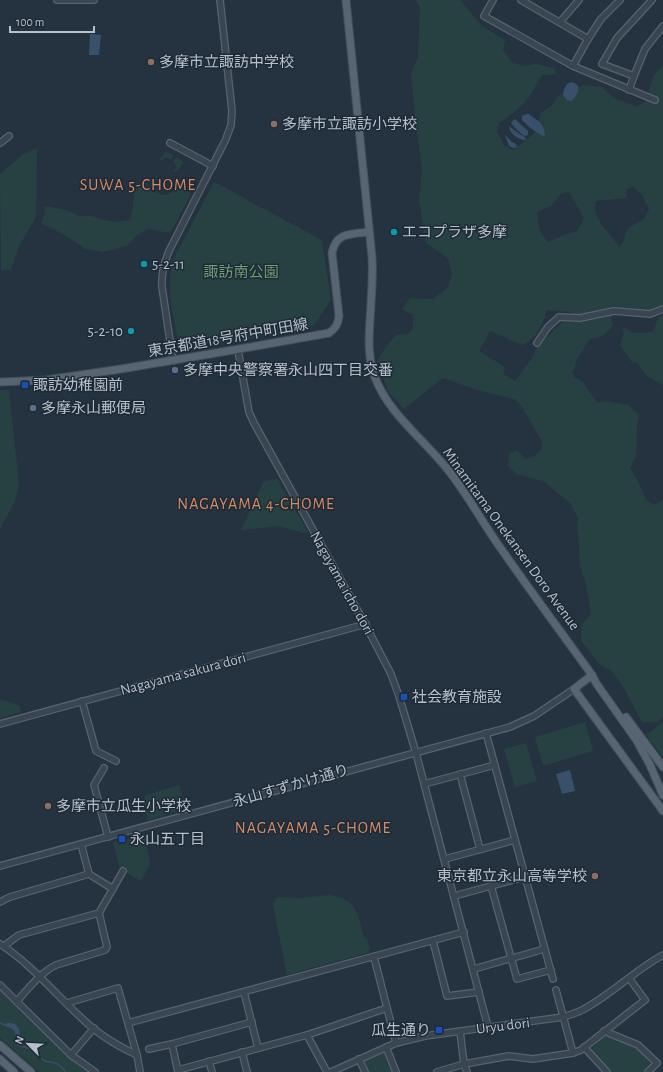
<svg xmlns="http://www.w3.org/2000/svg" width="663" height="1072" viewBox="0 0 663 1072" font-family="'Alegreya Sans','Noto Sans JP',sans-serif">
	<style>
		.green { fill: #274142; fill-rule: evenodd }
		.water { fill: #385069 }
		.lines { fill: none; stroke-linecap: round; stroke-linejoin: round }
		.stream { stroke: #385069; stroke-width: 1.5 }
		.minor-casing { stroke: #57636e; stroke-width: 8 }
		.major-casing { stroke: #434e5a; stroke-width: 9 }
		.minor { stroke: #394551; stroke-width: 5.5 }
		.major { stroke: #576471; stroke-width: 7 }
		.education-dot { fill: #8d6e63; stroke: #1e2a36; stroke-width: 1.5 }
		.culture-dot { fill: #0f9aa8; stroke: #1e2a36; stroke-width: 1.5 }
		.service-dot { fill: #5c6f8a; stroke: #1e2a36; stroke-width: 1.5 }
		.transit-dot { fill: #1a4fb4; stroke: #1e2a36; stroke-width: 1.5 }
		.labels { text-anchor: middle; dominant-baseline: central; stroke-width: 3; stroke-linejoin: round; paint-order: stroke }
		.poi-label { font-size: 15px; fill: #b6c0cb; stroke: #1e2a36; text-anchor: start }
		.park-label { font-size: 15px; fill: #6c9d74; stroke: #1e2a36 }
		.street-label { font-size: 15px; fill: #b6c0cb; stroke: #1e2a36 }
		.neighbourhood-label { font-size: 16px; letter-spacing: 1px; fill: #d98d64; stroke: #1e2a36 }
	</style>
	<rect width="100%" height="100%" fill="#253341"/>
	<g class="green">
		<path d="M416,0H460L482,26L505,40L503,50L513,63L524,66L535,64L554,68L557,74L542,75C538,81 535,88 531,94C524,106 510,116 499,123L497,132L504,145L513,150L534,134L541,113L552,105L558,96L583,85L602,87L614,98L637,107L645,102L654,75L663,65V308L662,307L643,313L615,309L611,318L613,326L604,335L589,340L576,361L575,368L572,372L574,377L583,382L597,403L605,401L628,405L639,415L637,426L636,455L630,468L638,481L646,500L654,505L663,500V717L657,722H642L624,688L611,670L600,665L581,640L582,624L591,614L586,584L580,566L579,542L577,529L578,518L570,503L543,481L516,474L508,466L509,453L517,450L525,459L533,457L541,450L542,441L520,404L514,399L477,390L443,378L404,409L389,393L377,361L385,348L396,335L408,334L413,328V315L402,309L410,298L433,299L448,287L452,274L448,258L426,243L419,200L422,169L416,126L411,74L418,57L420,8ZM633,187L642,195L649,209L644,219L628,228L623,242L619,247C612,235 599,225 595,211C594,208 596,204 596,201L626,198L627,189ZM569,192L584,218L577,231L566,234L548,242C537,230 539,226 537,212L552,205L561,194ZM547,310L572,312L571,315L559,325L536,349L532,358L515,381L503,374L505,367L479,351L490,331L522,345C537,339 542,326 547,310Z"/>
		<polygon points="37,148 36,217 18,248 11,270 1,270 0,174 22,155"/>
		<polygon points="166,151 174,156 171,160 167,158 164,158 162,161 159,160"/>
		<polygon points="176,157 184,162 176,172 173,171 176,168 175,164 173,162"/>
		<path d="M214,182L322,240L331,300L314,325L274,332L259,337L184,350L179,346C174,317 164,286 174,258Z"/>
		<path d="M137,187C154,186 163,205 177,187L191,194L170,233L148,229L137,235L128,245L116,249L103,252L86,249L63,234L41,223L44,215L45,206L66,210L79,216H92L104,220L116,222L130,220C134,209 132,198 137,187Z"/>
		<polygon points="663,314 663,385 646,375 637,363 631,361 620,345 624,334 622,329 625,328 634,333 653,332 658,318"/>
		<polygon points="0,390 9,390 19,483 15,501 0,529"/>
		<polygon points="277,479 308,532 304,533 279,526 241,530 264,481"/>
		<polygon points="0,699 20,706 21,712 0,718"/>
		<polygon points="585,722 593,751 543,766 535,737"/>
		<polygon points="663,722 663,757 646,735"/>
		<polygon points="526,743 537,781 515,787 504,749"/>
		<polygon points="179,785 185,809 148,820 143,801 146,795"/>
		<polygon points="145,834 150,864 141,881 120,869 113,842"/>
		<path d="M330,895C357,899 358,914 364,937L367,939L370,949L367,953L287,975L273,905L277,897L299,898Z"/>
		<polygon points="0,989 91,1072 40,1072 0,1038"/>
		<polygon points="605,1036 637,1048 651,1065 644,1072 613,1072 591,1049"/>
		<polygon points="383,1053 387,1055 393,1072 368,1072 364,1064 366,1061"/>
	</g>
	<g class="water">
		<polygon points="90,34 101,35 99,55 89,55"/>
		<path d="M571,82C583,84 578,96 571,101L567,100L563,95C564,89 565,84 571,82Z"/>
		<path d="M527,114H529C538,122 544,121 545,136H543C535,132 529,127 522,120V116Z"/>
		<polygon points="515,119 528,131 528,135 524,136 517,130 511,123"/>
		<path d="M509,126L518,133L525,137L526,140C518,140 509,133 509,126Z"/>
		<polygon points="505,135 512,142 516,144 517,147 513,148 509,146"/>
		<polygon points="570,770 575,791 562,794 556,774"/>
		<path d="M7,1023C15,1022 20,1027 20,1034L16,1036C15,1029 11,1028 5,1026Z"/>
	</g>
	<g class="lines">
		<g class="stream">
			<polyline points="0,1023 5,1025"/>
			<path d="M17,1036C16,1049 23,1045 31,1049C35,1050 37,1056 40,1058C49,1066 54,1057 65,1071"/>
		</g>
		<g class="minor-casing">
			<g id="minor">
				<polyline points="57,0 94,0"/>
				<polyline points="493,0 484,16 573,66 655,100"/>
				<polyline points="521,0 588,39 601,19 620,0"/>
				<polyline points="652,0 617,38 602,64 634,76 645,49 663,26"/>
				<polyline points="560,22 579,0"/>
				<polyline points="573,66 588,39"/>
				<polyline points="629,90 634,76"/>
				<polyline points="0,143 9,136"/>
				<polyline points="170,143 213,166"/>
				<polyline points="537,343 548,327 559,317 580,318 614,311 650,314 663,309"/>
				<polyline points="238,350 249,412 254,423 364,622 391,674 399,696 416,753 488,1027"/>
				<path d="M173,361L162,287C161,274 164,263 169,251L226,139L231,125L232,111L220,0"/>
				<polyline points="82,701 96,751 116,761"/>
				<polyline points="0,724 366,624"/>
				<polyline points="486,733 553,979"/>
				<polyline points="104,768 94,785 108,837"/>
				<polyline points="460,774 480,849"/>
				<polyline points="424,784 495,765"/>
				<polyline points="81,844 89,874"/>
				<polyline points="445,859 515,840"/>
				<polyline points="0,866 510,727 534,716 574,689"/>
				<polyline points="491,886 517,979 551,970"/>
				<polyline points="454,896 524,877"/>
				<polyline points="0,902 10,897 89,874 113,889"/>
				<polyline points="433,941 447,996 479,992"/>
				<path d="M0,944C36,967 62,1003 95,1030C108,1040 122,1048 137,1055"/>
				<polyline points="4,946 19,935 99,913 123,871"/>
				<polyline points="374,957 396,1043"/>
				<polyline points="474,969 544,949"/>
				<polyline points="0,985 71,1055 95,1072"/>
				<polyline points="556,990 573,1053"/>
				<polyline points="244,992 258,1048"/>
				<path d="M17,1001C29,988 40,973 56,965L105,950L107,947L99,913"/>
				<polyline points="67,1003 118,988 137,1055 140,1072"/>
				<polyline points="128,1023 464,932"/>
				<polyline points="460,1031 464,1064 467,1072"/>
				<polyline points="604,1031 638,1045 657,1063 648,1072"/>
				<polyline points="307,1035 327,1072"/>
				<polyline points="172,1044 178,1072"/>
				<polyline points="386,1047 396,1072"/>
				<polyline points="584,1047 607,1072"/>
				<polyline points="149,1049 172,1044 252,1022"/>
				<polyline points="242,1052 247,1072"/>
				<polyline points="71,1055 94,1028"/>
				<polyline points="359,1059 365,1072"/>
				<polyline points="209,1061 212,1072"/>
				<polyline points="178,1070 307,1035 387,1008"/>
				<path d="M331,1072L396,1043L425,1036L563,1017C570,1015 577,1013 584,1009C612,994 635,970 663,955"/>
				<polyline points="437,1072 464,1064 509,1056 533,1059 573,1053 581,1050 645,1000 629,978"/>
			</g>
		</g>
		<g class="major-casing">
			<g id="major">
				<path d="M346,0L372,257C373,273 372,288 371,303C370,327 366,351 374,375C388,414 423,438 448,470C465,491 478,515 493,537C525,584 559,629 592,675L596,683L637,741L650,765L663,795"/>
				<path d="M0,382L46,380L121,369L245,348L329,333C336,328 338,324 339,316L332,253C336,232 351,234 369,232"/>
				<polyline points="592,675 574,689 663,811"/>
				<polyline points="626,717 663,767"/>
				<polyline points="0,1045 31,1072"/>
				<polyline points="0,1059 14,1072"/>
			</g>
		</g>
		<use href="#minor" class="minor"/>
		<use href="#major" class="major"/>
	</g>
	<g class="education-dot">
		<circle cx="151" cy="62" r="4"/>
		<circle cx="274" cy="124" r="4"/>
		<circle cx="48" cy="806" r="4"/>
		<circle cx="595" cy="876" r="4"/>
	</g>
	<g class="culture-dot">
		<circle cx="394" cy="232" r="4"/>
		<circle cx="144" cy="264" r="4"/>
		<circle cx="131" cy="331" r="4"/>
	</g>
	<g class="service-dot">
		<circle cx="175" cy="370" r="4"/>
		<circle cx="33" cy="408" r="4"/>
	</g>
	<g class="transit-dot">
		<rect x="21" y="381" width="8" height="8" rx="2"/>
		<rect x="400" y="693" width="8" height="8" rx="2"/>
		<rect x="118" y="835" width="8" height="8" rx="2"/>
		<rect x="435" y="1026" width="8" height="8" rx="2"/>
	</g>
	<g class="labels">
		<g class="poi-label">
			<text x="159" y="62">多摩市立諏訪中学校</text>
			<text x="282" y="124">多摩市立諏訪小学校</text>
			<text x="402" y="232">エコプラザ多摩</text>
			<text x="152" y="264">5-2-11</text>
			<text x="123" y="331" text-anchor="end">5-2-10</text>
			<text x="183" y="370">多摩中央警察署永山四丁目交番</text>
			<text x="33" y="385">諏訪幼稚園前</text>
			<text x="41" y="408">多摩永山郵便局</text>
			<text x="412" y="697">社会教育施設</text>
			<text x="56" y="806">多摩市立瓜生小学校</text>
			<text x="130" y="839">永山五丁目</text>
			<text x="587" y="876" text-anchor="end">東京都立永山高等学校</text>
			<text x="431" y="1030" text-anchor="end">瓜生通り</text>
		</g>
		<g class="park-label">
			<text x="241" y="272">諏訪南公園</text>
		</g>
		<g class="street-label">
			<text transform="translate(228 338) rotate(-10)">東京都道18号府中町田線</text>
			<text transform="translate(511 539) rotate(54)">Minamitama Onekansen Doro Avenue</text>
			<text transform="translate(342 583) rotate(61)">Nagayama icho dori</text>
			<text transform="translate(183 674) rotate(-15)">Nagayama sakura dori</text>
			<text transform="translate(291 786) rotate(-16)">永山すずかけ通り</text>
			<text transform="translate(503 1026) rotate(-7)">Uryu dori</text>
		</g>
		<g class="neighbourhood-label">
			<text x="138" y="185">SUWA 5-CHOME</text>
			<text x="256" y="504">NAGAYAMA 4-CHOME</text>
			<text x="313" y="828">NAGAYAMA 5-CHOME</text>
		</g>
	</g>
	<g transform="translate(28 1044) rotate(294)" stroke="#1e2a36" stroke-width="3" paint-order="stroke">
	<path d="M0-3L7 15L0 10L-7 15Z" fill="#b6c0cb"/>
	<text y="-6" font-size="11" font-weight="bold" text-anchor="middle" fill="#b6c0cb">N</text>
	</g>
	<path d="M10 26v6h84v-6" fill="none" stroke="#b6c0cb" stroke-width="2"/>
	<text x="16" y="26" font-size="12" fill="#b6c0cb" stroke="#1e2a36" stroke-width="3" paint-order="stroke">100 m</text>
</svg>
